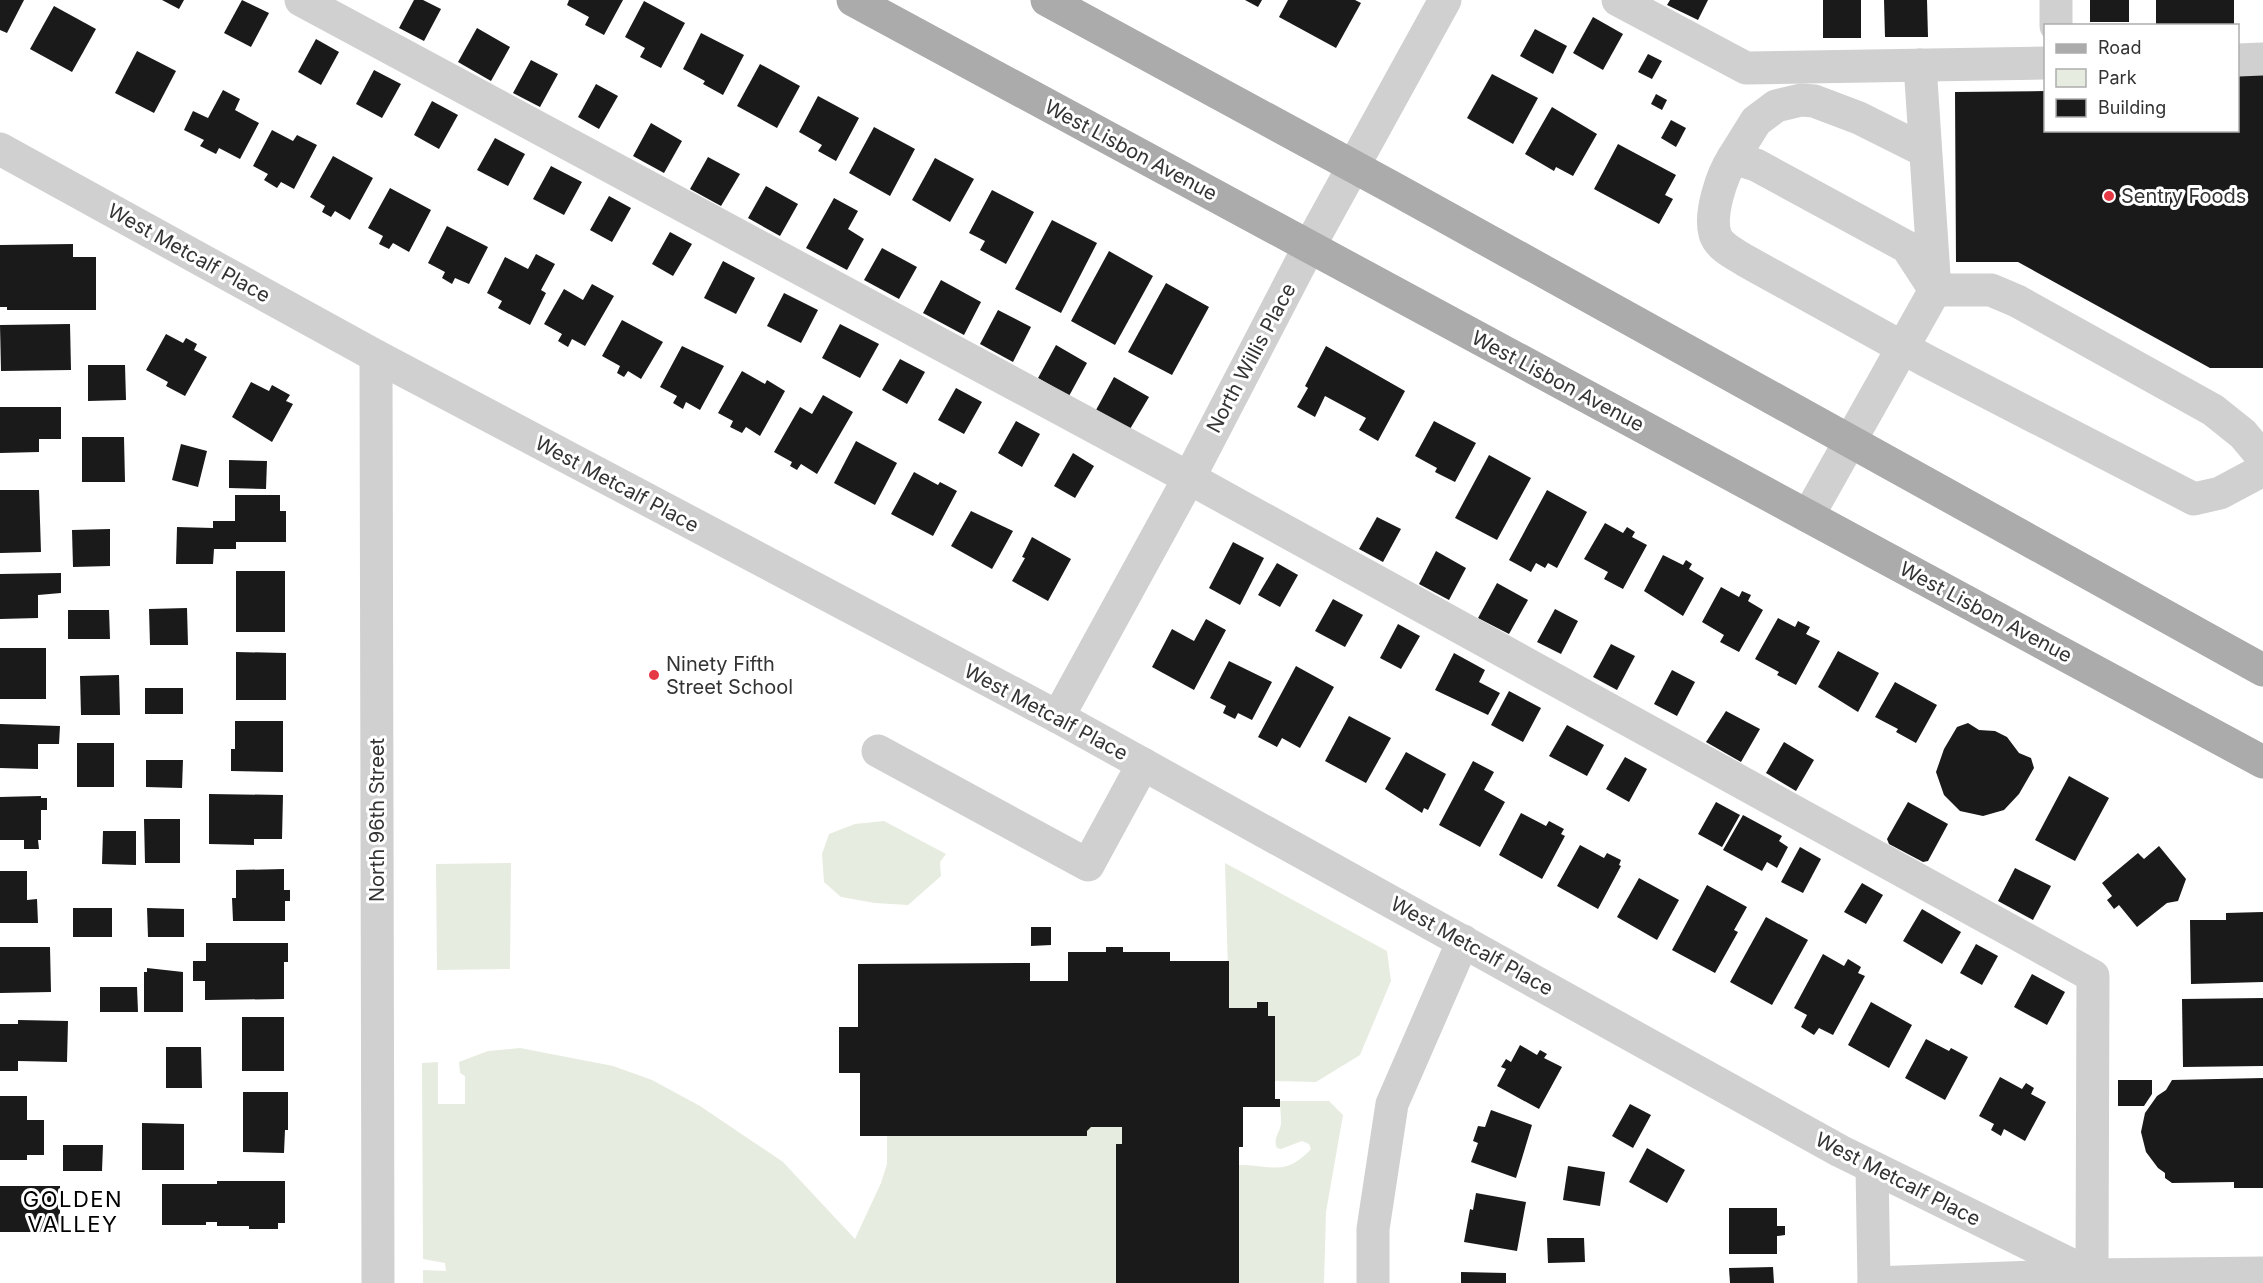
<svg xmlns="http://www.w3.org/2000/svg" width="2263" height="1283" viewBox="0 0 2263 1283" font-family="Inter,sans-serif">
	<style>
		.green { fill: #e6ecdf }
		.building { fill: #1a1a1a }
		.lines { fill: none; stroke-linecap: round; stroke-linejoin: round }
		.minor { stroke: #d0d0d0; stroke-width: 33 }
		.major { stroke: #ababab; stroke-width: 33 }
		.poi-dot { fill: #e63946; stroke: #fff; stroke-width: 2 }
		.labels { text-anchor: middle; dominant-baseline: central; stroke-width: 6; stroke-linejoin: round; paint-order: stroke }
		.street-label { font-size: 20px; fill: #333; stroke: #fff }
		.poi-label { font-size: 20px; fill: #333; stroke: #fff; text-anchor: start }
		.quarter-label { font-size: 22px; letter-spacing: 1.5px; fill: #000; stroke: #fff }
	</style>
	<rect width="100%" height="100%" fill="#fff"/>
	<g class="green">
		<polygon points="884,821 946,854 940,862 941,876 908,905 875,903 841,897 824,882 822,854 829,834 855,824"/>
		<polygon points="511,863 510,969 437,970 436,864"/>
		<polygon points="1225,863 1387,951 1391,981 1360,1055 1316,1082 1275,1081 1275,1016 1268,1016 1268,1002 1257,1002 1257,1008 1229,1008"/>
		<polygon points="520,1048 613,1066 652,1080 700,1106 783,1162 855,1239 881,1183 887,1164 887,1136 1087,1131 1091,1127 1122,1127 1122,1144 1116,1144 1116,1283 423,1283 423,1270 446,1271 445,1263 423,1259 422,1063 438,1062 438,1104 465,1104 465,1076 460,1073 459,1062 488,1051"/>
		<path d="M1280,1101H1329L1343,1115L1326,1212L1324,1283H1239V1165C1272,1165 1285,1177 1311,1149L1309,1144L1302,1141L1281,1149L1277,1148C1272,1137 1282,1131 1281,1121C1281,1114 1280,1107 1280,1101Z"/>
	</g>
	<g class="building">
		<polygon points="0,0 24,0 7,33 0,30"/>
		<polygon points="162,0 184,0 179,9"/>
		<polygon points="242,0 269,13 251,47 224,33"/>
		<polygon points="414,0 423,0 441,9 424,41 399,28"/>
		<polygon points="569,0 623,0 604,35 585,25 589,17 567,5"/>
		<polygon points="1245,0 1262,0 1258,7"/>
		<polygon points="1288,0 1355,0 1361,3 1336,48 1279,17"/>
		<polygon points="1670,0 1708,0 1698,20 1667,5"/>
		<rect x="1823" y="0" width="38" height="38"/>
		<polygon points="1884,0 1927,0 1928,37 1885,37"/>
		<rect x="2090" y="0" width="39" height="22"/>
		<rect x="2156" y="0" width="78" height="26"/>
		<polygon points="644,1 685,23 661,68 640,57 645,48 625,37"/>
		<polygon points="54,6 96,29 72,72 30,49"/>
		<polygon points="1593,17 1623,34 1603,70 1573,53"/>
		<polygon points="477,28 510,47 491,81 458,62"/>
		<polygon points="1535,29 1567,46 1553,74 1520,56"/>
		<polygon points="701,33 744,55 723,95 703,84 705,81 683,69"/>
		<polygon points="316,39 339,52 321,85 298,72"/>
		<polygon points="137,51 176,71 154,113 115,93"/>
		<polygon points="1648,54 1662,61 1652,79 1638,72"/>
		<polygon points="531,60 558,74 540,107 513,93"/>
		<polygon points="760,64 800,86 777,128 737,106"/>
		<polygon points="374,70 401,84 382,118 356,104"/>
		<polygon points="2238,71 2263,71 2263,368 2210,368 2018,262 1956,262 1955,92 2046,91 2046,130 2238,130"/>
		<polygon points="1492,74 1538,98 1513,144 1467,118"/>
		<polygon points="596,84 618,96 599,129 578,117"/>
		<polygon points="223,90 240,99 235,110 259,123 240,159 219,148 216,154 200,146 204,140 184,130 193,111 208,118"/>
		<polygon points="1656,94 1667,100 1662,110 1651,104"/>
		<polygon points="818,96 859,118 836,161 818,151 822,145 799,132"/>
		<polygon points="432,101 458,115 439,149 414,135"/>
		<polygon points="1552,107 1597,134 1573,176 1556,167 1554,171 1525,154"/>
		<polygon points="1671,120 1686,128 1676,147 1661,138"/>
		<polygon points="651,123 682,141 664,173 633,156"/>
		<polygon points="874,127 915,149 890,196 849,173"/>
		<polygon points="272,130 293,141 297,135 317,145 294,189 281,182 277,188 264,180 268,174 253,166"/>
		<polygon points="495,138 525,154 508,186 477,170"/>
		<polygon points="1618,144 1676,175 1665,195 1673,199 1659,224 1594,189"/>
		<polygon points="333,156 373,178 350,220 335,211 331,217 322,212 325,206 310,197"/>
		<polygon points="708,157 740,174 721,206 690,189"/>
		<polygon points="935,158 974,179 950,222 912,200"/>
		<polygon points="551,166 582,182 564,215 533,199"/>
		<polygon points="766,186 798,204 780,236 748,218"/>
		<polygon points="390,188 431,210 409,252 393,243 389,249 379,244 383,236 368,228"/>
		<polygon points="992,190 1034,212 1006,264 980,250 985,241 969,233"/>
		<polygon points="609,196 631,208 612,242 590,230"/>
		<polygon points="834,198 858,211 848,229 864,239 847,270 806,248"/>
		<polygon points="1052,220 1097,243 1061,313 1015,289"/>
		<polygon points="447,226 488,247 469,284 455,278 452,284 442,278 445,272 428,263"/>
		<polygon points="670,232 692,244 673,276 652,264"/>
		<polygon points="73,244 73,257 96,257 96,310 7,310 7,307 0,307 0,245"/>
		<polygon points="882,248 917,267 899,299 864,280"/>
		<polygon points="1109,251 1153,276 1115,345 1071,321"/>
		<polygon points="536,254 555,264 541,290 546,293 530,325 498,308 502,301 487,293 505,257 528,269"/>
		<polygon points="723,261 755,278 736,314 704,298"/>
		<polygon points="941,280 981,302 964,335 923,313"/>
		<polygon points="1166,283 1209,307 1172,375 1128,352"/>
		<polygon points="592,284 614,296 585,346 572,339 568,347 558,341 562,334 544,324 564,289 583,300"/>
		<polygon points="784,293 818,310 801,343 767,326"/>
		<polygon points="998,310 1031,327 1013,362 980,344"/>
		<polygon points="622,320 663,342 641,379 628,371 624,377 617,373 620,366 602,356"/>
		<polygon points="70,324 71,370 1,371 0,325"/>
		<polygon points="840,324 879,344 860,378 822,358"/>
		<polygon points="166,334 183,343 186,338 197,344 194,350 207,357 185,396 166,386 168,382 146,370"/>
		<polygon points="1056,345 1087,363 1069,396 1038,378"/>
		<polygon points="682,346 724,366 700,410 686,402 683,409 673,403 677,396 660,387"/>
		<polygon points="1326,346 1405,391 1378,441 1359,430 1366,418 1325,396 1315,417 1297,407 1308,388 1305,386"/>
		<polygon points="900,359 925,372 907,404 882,390"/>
		<polygon points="88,365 125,365 126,400 88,401"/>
		<polygon points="742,371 765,384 767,380 785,391 760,436 746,427 742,433 730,427 733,421 718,413"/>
		<polygon points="1114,377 1149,397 1130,429 1096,410"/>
		<polygon points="251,382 269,391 272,385 290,395 286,401 293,404 272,442 232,417"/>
		<polygon points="956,388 982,402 964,434 938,420"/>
		<polygon points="823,395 853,412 817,474 801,464 797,470 790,466 792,462 774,452 800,407 812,414"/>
		<polygon points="0,407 61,407 61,439 39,439 39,452 0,453"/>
		<polygon points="1016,421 1040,434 1022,467 998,453"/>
		<polygon points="1434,421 1476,443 1455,482 1435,472 1437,468 1415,456"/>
		<polygon points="82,437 124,437 125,482 82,482"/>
		<polygon points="856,441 897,463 875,505 834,483"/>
		<polygon points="181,444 207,451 198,487 172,480"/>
		<polygon points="1073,453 1094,466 1075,498 1054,486"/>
		<polygon points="1489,455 1531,478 1497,540 1455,518"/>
		<polygon points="229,460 267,461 266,489 229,488"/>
		<polygon points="914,472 938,485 940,482 957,491 933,536 891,514"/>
		<polygon points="0,490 39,490 41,552 0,553"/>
		<polygon points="1547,490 1587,512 1557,568 1548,563 1545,568 1536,563 1531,572 1509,560"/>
		<polygon points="235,495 280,495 280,511 286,511 286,542 236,542 236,549 214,549 213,564 176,564 177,527 213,528 213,521 235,521"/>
		<polygon points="971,511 1013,531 992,569 951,546"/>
		<polygon points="1377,517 1401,529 1383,562 1359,549"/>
		<polygon points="1605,523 1623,533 1627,527 1635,532 1632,537 1647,545 1623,589 1604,579 1608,572 1584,559"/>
		<polygon points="110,529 110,566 73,567 72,530"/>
		<polygon points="1032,537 1071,559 1048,601 1012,581 1025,558 1022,557"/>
		<polygon points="1233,542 1264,558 1240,605 1209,588"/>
		<polygon points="1436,551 1466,568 1449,600 1419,584"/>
		<polygon points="1663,555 1683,565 1686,560 1692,564 1689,569 1704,578 1683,616 1644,591"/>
		<polygon points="1277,563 1298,575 1280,607 1258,595"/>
		<rect x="236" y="571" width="49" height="61"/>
		<polygon points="61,573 61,593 38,595 38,618 0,619 0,574"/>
		<polygon points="1497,583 1528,600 1509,634 1478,618"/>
		<polygon points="1721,587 1739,597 1742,591 1751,595 1748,601 1763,610 1739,652 1720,642 1724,635 1702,622"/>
		<polygon points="1333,599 1363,615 1345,647 1315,631"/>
		<polygon points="187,608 188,645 150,645 149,609"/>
		<polygon points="1555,609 1578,621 1561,654 1537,642"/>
		<polygon points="68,610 109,610 110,639 68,639"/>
		<polygon points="1778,618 1795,627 1798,621 1810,627 1806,634 1820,641 1796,685 1777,675 1779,672 1755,659"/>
		<polygon points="1206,619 1226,630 1194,690 1152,667 1172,629 1194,641"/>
		<polygon points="1398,624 1420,636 1401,669 1380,658"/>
		<polygon points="1611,644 1635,656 1617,690 1593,677"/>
		<rect x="0" y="648" width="46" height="51"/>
		<polygon points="1838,651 1879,673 1858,712 1818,687"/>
		<polygon points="236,652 286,653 286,700 236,700"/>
		<polygon points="1454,653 1485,670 1479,682 1500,693 1488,715 1435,690"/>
		<polygon points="1229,661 1272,682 1252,720 1238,713 1235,719 1223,713 1226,706 1210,698"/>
		<polygon points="1296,666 1334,687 1300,748 1282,738 1277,747 1258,737"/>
		<polygon points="1672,670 1695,682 1677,716 1654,704"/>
		<polygon points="119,675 120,715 81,715 80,676"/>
		<polygon points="1895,682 1937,705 1916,743 1896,732 1898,729 1875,717"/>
		<rect x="145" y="688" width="38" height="26"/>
		<polygon points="1509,691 1541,708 1523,742 1491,725"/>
		<polygon points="1726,711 1760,729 1741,762 1706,742"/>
		<polygon points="1349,716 1391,738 1366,783 1325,761"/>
		<polygon points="235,721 283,721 283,772 231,771 231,749 235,749"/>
		<polygon points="1968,723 1979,730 1995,731 2007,737 2019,753 2031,758 2034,768 2019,794 2004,810 1983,816 1960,811 1944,795 1936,772 1944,749 1957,727"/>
		<polygon points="0,724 60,726 59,744 38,744 38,769 0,768"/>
		<polygon points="1567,725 1604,745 1587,776 1549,756"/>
		<polygon points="1784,742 1814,760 1796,791 1766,773"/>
		<rect x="77" y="743" width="37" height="44"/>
		<polygon points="1406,752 1446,774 1428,810 1424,808 1422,813 1385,789"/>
		<polygon points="1625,757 1647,769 1629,802 1606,789"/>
		<polygon points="146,760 183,760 182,788 146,787"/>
		<polygon points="1473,761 1494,772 1484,790 1505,802 1480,847 1439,825"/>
		<polygon points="2069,776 2109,798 2075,861 2035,840"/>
		<polygon points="209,794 283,795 282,839 254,839 254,845 209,844"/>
		<polygon points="41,796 41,798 47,798 47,810 41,810 41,840 38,840 39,849 24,849 24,840 0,840 0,797"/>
		<polygon points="1716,802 1740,815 1722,847 1698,834"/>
		<polygon points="1908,802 1948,824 1928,861 1923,862 1889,844 1887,839"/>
		<polygon points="1521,813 1546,826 1549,821 1564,829 1561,834 1565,836 1542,879 1499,855"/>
		<polygon points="1743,815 1782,836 1779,841 1788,847 1777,868 1767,862 1762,871 1723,850"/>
		<polygon points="144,819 180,819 180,863 145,863"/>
		<polygon points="103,831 136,831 136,865 102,864"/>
		<polygon points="1580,845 1604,858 1607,853 1621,860 1619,865 1621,866 1598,909 1557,886"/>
		<polygon points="2159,846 2186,879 2178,901 2167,903 2137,927 2119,905 2114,909 2107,900 2112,896 2102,883 2138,853 2144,859"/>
		<polygon points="1800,847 1821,859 1803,893 1781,882"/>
		<polygon points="2015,868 2051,886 2033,920 1998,901"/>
		<polygon points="284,869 284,890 290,890 290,901 285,901 285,921 233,921 232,898 236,898 236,870"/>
		<polygon points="0,871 27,871 27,900 37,899 38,923 0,923"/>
		<polygon points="1639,878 1679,900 1657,940 1617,917"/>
		<polygon points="1862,883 1883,895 1866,924 1844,912"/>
		<polygon points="1707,885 1747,907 1734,930 1738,932 1715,973 1672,950"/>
		<rect x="73" y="908" width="39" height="29"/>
		<polygon points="147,908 184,909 184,937 148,937"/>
		<polygon points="1922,909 1961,932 1942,964 1903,941"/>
		<polygon points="2263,912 2263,982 2191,984 2190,920 2226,920 2226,913"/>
		<polygon points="1766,917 1808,940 1772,1005 1730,982"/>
		<polygon points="1031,927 1051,927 1051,945 1031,946"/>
		<polygon points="206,943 288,943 288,962 284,962 284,999 205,1000 205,981 193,981 193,961 206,961"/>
		<polygon points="1976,944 1998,956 1982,985 1960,973"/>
		<polygon points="0,947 50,947 51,992 0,993"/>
		<polygon points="1106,947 1123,947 1123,952 1170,952 1170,961 1229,961 1229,1008 1257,1008 1257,1002 1268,1002 1268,1016 1275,1016 1275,1099 1280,1099 1280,1107 1243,1107 1243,1147 1239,1147 1239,1283 1116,1283 1116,1144 1122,1144 1122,1127 1091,1127 1087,1131 1087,1136 860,1136 860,1073 839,1073 839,1027 858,1027 858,964 1030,963 1030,981 1068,981 1068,952 1106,952"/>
		<polygon points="1823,954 1844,966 1848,959 1861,967 1858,973 1865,976 1833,1035 1819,1028 1814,1035 1801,1027 1807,1015 1794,1008"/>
		<polygon points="147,968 183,972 183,1012 144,1012 144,972 147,972"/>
		<polygon points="2032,974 2065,992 2047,1025 2014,1007"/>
		<polygon points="100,987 137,987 138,1012 100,1012"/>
		<polygon points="2263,998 2263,1066 2183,1067 2182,999"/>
		<polygon points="1871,1002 1912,1025 1889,1068 1848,1045"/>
		<rect x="242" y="1017" width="42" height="54"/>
		<polygon points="18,1020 68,1021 67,1062 18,1061 18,1071 0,1071 0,1024 18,1024"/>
		<polygon points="1926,1039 1949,1051 1951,1048 1968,1057 1945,1100 1905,1078"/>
		<polygon points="1520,1045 1537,1055 1540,1050 1547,1054 1544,1058 1562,1067 1539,1109 1497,1086 1506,1069 1501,1067 1506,1059 1511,1062"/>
		<polygon points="166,1047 201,1047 202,1088 166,1088"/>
		<polygon points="2000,1077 2022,1089 2026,1083 2034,1088 2031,1094 2046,1102 2025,1141 2004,1129 2001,1136 1991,1130 1994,1124 1979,1116"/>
		<polygon points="2263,1078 2263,1188 2234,1188 2234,1182 2172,1183 2165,1178 2165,1173 2158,1168 2146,1152 2141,1132 2145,1113 2157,1096 2166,1090 2172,1080"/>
		<polygon points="2118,1080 2152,1080 2152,1094 2144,1106 2118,1106"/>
		<polygon points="243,1092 288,1092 288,1130 285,1130 284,1153 243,1152"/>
		<polygon points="0,1096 27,1096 27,1120 44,1120 44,1155 27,1155 27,1160 0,1160"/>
		<polygon points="1630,1104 1651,1115 1633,1148 1612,1136"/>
		<polygon points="1491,1110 1532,1125 1516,1178 1471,1162 1478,1143 1473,1141 1478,1126 1485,1127"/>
		<polygon points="142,1123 184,1124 184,1170 142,1170"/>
		<polygon points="63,1145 103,1145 102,1171 63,1171"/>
		<polygon points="1647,1148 1685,1170 1667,1203 1629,1182"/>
		<polygon points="1568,1166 1605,1172 1600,1206 1563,1200"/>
		<polygon points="217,1181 285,1181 285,1223 278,1223 278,1229 249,1229 249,1226 217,1226 217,1222 206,1222 206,1225 162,1225 162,1184 217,1184"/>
		<rect x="0" y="1186" width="60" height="46"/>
		<polygon points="1476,1193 1526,1202 1517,1251 1464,1242 1470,1209 1473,1210"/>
		<polygon points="1729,1208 1777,1208 1777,1226 1785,1226 1785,1235 1777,1236 1777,1254 1729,1254"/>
		<polygon points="1547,1238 1584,1238 1585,1262 1548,1263"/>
		<polygon points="1773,1267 1774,1283 1730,1283 1729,1268"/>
		<polygon points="1461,1272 1506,1273 1506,1283 1461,1283"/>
	</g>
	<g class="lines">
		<g class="minor">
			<polyline points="1618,0 1746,68 2046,63"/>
			<polyline points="2056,0 2056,26"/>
			<polyline points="2238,60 2263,59"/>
			<polyline points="0,149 376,356 1058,717 1840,1151 2092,1275 2093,976 1189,478 301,0"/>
			<polyline points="1733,158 1756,121 1776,106 1801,100 1814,101 1859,118 1925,151"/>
			<path d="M1935,290L1907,247L1756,165L1733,158C1722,175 1709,213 1715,234C1719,247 1735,254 1746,261L1925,360L2194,499L2220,493L2263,470"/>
			<polyline points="1935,290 1991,290 2017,301 2213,410 2243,434 2263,458"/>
			<polyline points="376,356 378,1283"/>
			<polyline points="1808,516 1935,290 1920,65"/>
			<polyline points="1058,717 1189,478 1309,247 1445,0"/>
			<polyline points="878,751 1088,865 1143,764"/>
			<polyline points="1872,1167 1874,1283"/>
			<polyline points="1373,1283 1373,1229 1392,1104 1463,941"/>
			<polyline points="1874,1283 2092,1275 2263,1273"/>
		</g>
		<g class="major">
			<polyline points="853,0 2263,762"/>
			<polyline points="1047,0 1395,189 2263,670"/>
		</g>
	</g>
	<g class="poi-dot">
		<circle cx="2109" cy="196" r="6"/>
		<circle cx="654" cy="675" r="6"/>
	</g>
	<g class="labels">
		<g class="street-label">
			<text transform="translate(1131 150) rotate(28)">West Lisbon Avenue</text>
			<text transform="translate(189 253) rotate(29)">West Metcalf Place</text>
			<text transform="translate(1251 358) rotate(-62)">North Willis Place</text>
			<text transform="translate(1558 381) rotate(28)">West Lisbon Avenue</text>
			<text transform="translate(617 484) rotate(28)">West Metcalf Place</text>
			<text transform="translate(1986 612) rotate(28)">West Lisbon Avenue</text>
			<text transform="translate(1046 712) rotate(28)">West Metcalf Place</text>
			<text transform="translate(377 820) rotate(-90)">North 96th Street</text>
			<text transform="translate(1472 946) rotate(29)">West Metcalf Place</text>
			<text transform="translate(1898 1179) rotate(27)">West Metcalf Place</text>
		</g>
		<g class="poi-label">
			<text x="2121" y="196">Sentry Foods</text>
			<text x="666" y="664">Ninety Fifth<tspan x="666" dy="23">Street School</tspan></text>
		</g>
		<g class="quarter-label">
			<text x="73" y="1199">GOLDEN<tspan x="73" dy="25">VALLEY</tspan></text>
		</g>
	</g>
	<rect x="2044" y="24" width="195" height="108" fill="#ffffff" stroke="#adadad" stroke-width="1.5"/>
	<rect x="2056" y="44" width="30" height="9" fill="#ababab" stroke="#adadad" stroke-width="1.5"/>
	<text x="2098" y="54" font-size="18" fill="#333333">Road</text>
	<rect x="2056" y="69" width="30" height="18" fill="#e6ecdf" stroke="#adadad" stroke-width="1.5"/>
	<text x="2098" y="84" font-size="18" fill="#333333">Park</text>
	<rect x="2056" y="99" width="30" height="18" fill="#1a1a1a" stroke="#adadad" stroke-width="1.5"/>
	<text x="2098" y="114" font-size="18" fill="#333333">Building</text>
</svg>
